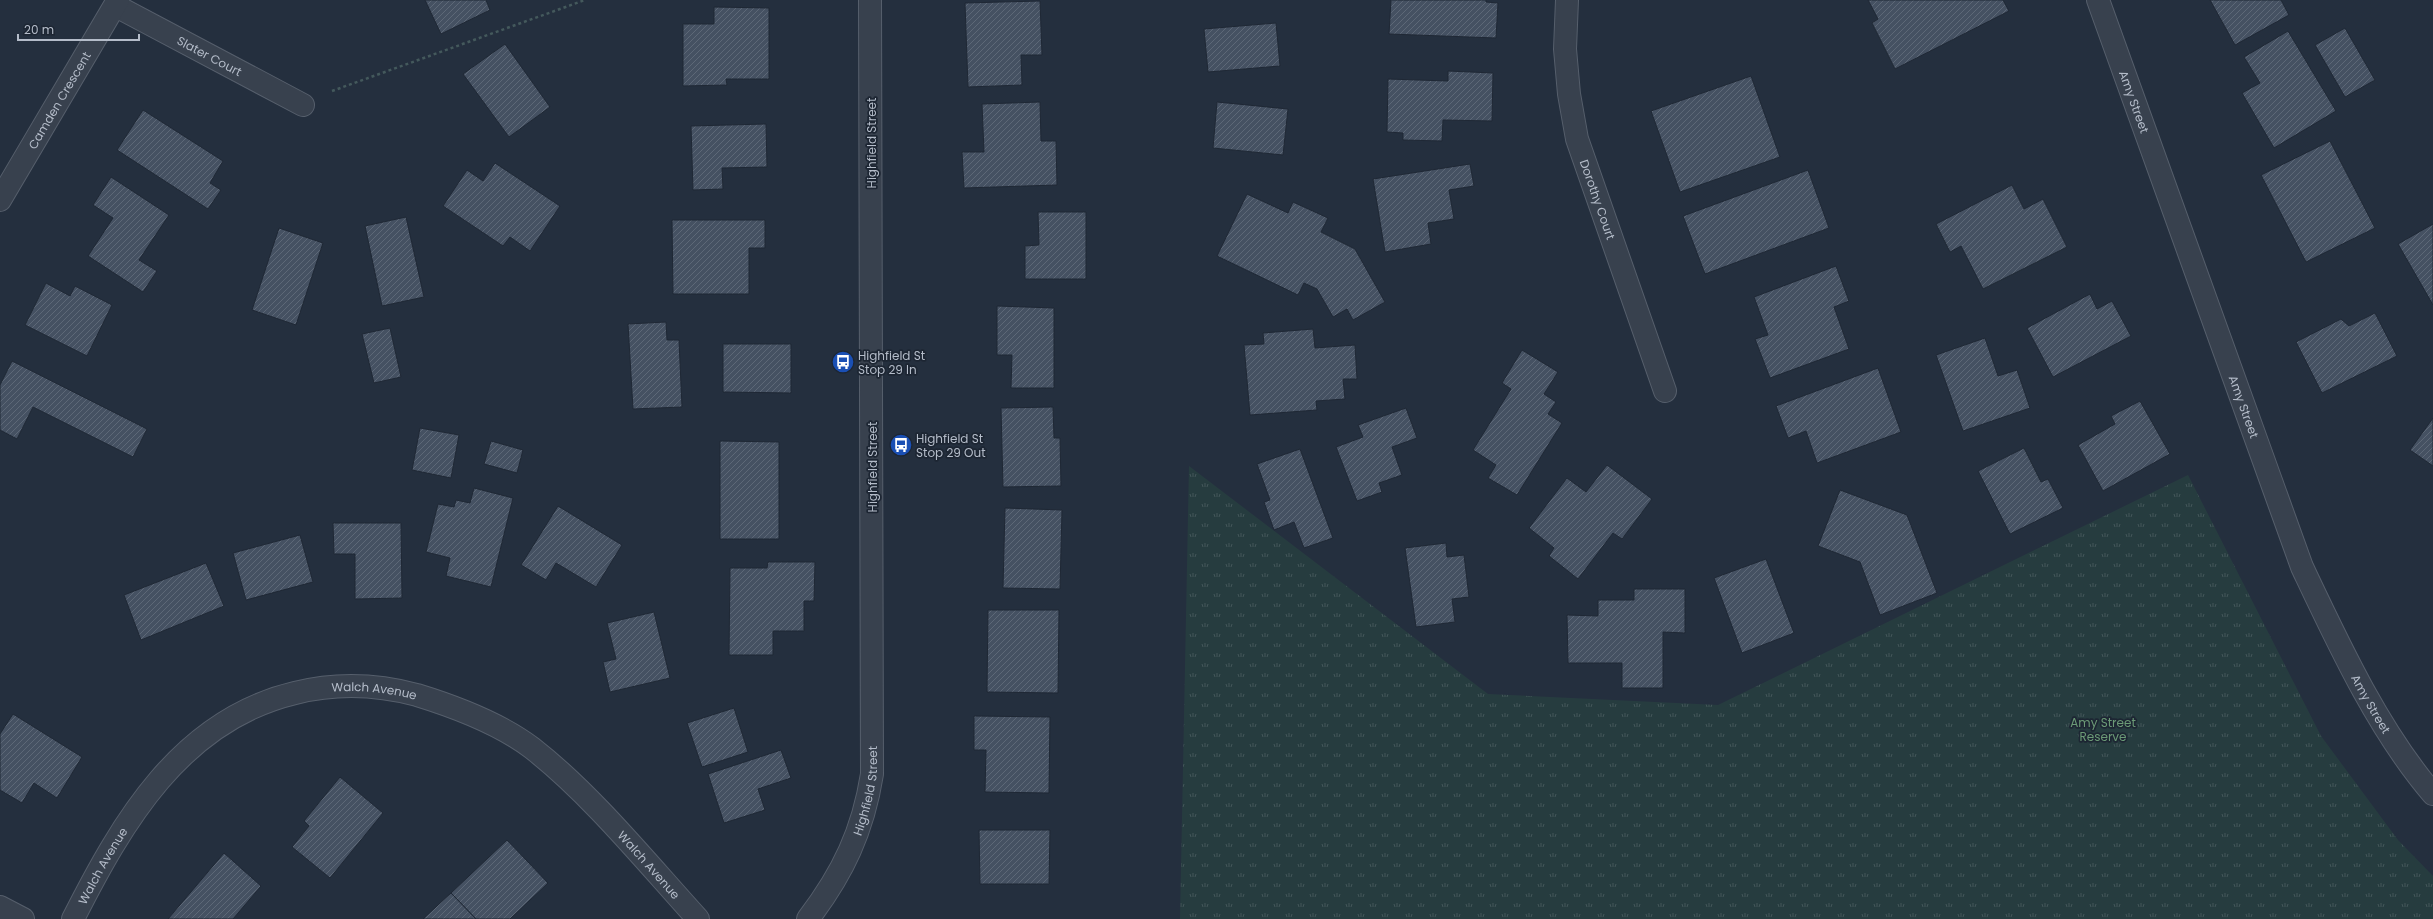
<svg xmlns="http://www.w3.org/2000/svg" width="2433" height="919" viewBox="0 0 2433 919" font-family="Poppins,sans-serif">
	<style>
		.park { fill: url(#park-tufts) }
		.building { fill: url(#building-hatch); stroke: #1f2835 }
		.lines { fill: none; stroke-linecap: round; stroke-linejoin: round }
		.street-casing { stroke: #565f6c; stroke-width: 24 }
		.path { stroke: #44595c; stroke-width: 2.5; stroke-dasharray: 3 3; stroke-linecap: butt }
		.street { stroke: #38414e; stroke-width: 22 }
		.labels { text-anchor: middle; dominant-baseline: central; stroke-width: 3.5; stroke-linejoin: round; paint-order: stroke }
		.street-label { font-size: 12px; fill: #b4bcc9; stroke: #1d2633 }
		.poi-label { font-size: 12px; fill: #b4bcc9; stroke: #1d2633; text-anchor: start }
		.park-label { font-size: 12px; fill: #6b9a76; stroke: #1d2633 }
	</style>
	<defs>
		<pattern id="park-tufts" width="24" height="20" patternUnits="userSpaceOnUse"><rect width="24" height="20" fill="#263c3f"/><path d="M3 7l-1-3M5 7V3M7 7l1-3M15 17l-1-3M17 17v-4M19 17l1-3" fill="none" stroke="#435659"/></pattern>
		<pattern id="building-hatch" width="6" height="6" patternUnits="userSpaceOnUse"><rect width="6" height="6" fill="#455162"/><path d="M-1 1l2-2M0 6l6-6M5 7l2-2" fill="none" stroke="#5d6877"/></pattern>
	</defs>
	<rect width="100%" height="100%" fill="#242f3e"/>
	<polygon class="park" points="1189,466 1488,694 1718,705 2188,475 2321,736 2398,840 2433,876 2433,919 1180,919"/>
	<g class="building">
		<polygon points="425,0 486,0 490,10 441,34"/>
		<polygon points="1391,0 1486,0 1486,2 1498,3 1496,38 1389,34"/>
		<polygon points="1868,0 2003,0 2009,11 1895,69 1872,23 1878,19"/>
		<polygon points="2210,0 2281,0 2289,15 2235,45"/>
		<polygon points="1040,1 1042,55 1021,55 1022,85 968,87 965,3"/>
		<polygon points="714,7 769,8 769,79 726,79 727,85 683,86 683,24 714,24"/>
		<polygon points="1276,23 1280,66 1208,72 1204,29"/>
		<polygon points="2345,28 2375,80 2345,97 2315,45"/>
		<polygon points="2288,31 2336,111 2274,148 2242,93 2260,83 2244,57"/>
		<polygon points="505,44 550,107 509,137 463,74"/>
		<polygon points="1448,71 1493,73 1492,121 1443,120 1442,141 1403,140 1403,133 1387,132 1388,79 1448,81"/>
		<polygon points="1751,76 1780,157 1680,192 1651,111"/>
		<polygon points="1040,102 1041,141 1056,141 1057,185 964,188 962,152 984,152 982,104"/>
		<polygon points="1217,102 1288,109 1283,155 1213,148"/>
		<polygon points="143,110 223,161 210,183 221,190 208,209 117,150"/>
		<polygon points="766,124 767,167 722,168 723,189 693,190 691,126"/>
		<polygon points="2330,141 2375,228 2306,262 2261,175"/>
		<polygon points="495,163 560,206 530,251 510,237 503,246 443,206 467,170 483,181"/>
		<polygon points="1470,164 1474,186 1449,190 1454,219 1428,223 1431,244 1385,252 1373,179"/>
		<polygon points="1808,170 1829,228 1705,274 1683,216"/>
		<polygon points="111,177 169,215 139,260 157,271 143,292 88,256 113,218 93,205"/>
		<polygon points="2012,185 2024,209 2043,199 2067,247 1983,289 1961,246 1950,252 1936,224"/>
		<polygon points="1247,194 1288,213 1293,202 1328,218 1321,232 1355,249 1385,302 1353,320 1347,309 1333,317 1317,289 1304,283 1298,295 1217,256"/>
		<polygon points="1038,212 1086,212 1086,279 1025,279 1025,246 1039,245"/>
		<polygon points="406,217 424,297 382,306 365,226"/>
		<polygon points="672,220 765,220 765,248 749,248 749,294 673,294"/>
		<polygon points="2433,224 2433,305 2398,244"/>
		<polygon points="279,228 323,243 296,325 252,310"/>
		<polygon points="1836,266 1849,301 1834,307 1849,349 1770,378 1755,339 1768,335 1754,297"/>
		<polygon points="46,283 70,296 75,286 112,305 87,356 25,325"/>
		<polygon points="2090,294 2097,309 2112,301 2131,336 2053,377 2027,328"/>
		<polygon points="997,306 1054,308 1054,388 1011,388 1012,355 997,355"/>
		<polygon points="2375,313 2397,356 2322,393 2296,342 2341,319 2349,326"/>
		<polygon points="666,322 667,340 679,340 682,407 633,409 628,324"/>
		<polygon points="390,328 401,377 374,383 362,334"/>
		<polygon points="1313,329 1315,348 1355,345 1357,379 1343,379 1345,399 1316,401 1317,410 1250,415 1244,345 1264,344 1263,333"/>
		<polygon points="1985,338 1998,376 2017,370 2030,408 1963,431 1936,355"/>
		<polygon points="723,344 791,344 791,393 723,392"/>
		<polygon points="1522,350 1558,372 1544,394 1556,402 1548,414 1562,423 1517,495 1488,478 1496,465 1473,450 1511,389 1502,383"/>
		<polygon points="12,361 147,429 133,457 33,407 17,439 0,430 0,385"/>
		<polygon points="1878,368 1901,432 1817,463 1806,431 1788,438 1776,406"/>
		<polygon points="2140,401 2170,454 2103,491 2078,445 2115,424 2111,416"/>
		<polygon points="1053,407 1054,438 1060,438 1061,486 1003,487 1001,408"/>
		<polygon points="1406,408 1417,438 1392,447 1402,475 1379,483 1382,492 1357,501 1336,447 1363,437 1358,425"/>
		<polygon points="2433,418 2433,466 2410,450"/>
		<polygon points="420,428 459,435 451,478 412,470"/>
		<polygon points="491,441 523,450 517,473 484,464"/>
		<polygon points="720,441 779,442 779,539 720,539"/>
		<polygon points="2024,448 2041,482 2048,479 2063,508 2010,534 1978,471"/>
		<polygon points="1300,449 1333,538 1304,548 1294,522 1274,530 1264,502 1270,500 1257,464"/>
		<polygon points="1607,465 1652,499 1622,539 1613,533 1578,579 1549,556 1554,548 1529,528 1567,478 1586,492"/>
		<polygon points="474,488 513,498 491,587 446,576 450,558 426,552 438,504 454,507 456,500 470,503"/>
		<polygon points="1840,490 1907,515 1937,593 1880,615 1860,562 1818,546"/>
		<polygon points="558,506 622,545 596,587 556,563 546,580 521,565"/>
		<polygon points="1005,508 1062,510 1060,589 1003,588"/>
		<polygon points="333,523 401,523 402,598 355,599 355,554 334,554"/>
		<polygon points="300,535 313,582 246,600 233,553"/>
		<polygon points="1446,543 1447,557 1464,555 1469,597 1452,599 1455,622 1416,627 1405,548"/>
		<polygon points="1766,559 1794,633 1742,653 1714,578"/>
		<polygon points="768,562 815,562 814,601 804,601 804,631 773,631 773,655 729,655 730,568 767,568"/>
		<polygon points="206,563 224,606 141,640 124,595"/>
		<polygon points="1634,589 1685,589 1685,633 1663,632 1663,688 1622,688 1622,663 1568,663 1567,615 1598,616 1598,600 1634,600"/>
		<polygon points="988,610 1059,610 1058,693 987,692"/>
		<polygon points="654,612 670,678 610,692 603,662 616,659 607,623"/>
		<polygon points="734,708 748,752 702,767 687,723"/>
		<polygon points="13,714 82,757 57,798 34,783 22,803 0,790 0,734"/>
		<polygon points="974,716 1050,717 1049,793 985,792 986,750 974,750"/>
		<polygon points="781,750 791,778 758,789 765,810 724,823 708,774"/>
		<polygon points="340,777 383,813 330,878 292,847 309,826 304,821"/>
		<polygon points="979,830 1050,830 1049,884 980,884"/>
		<polygon points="507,840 548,883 510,919 476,919 451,893"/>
		<polygon points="224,853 261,886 233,919 168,919"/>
		<polygon points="451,893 476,919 423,919"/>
	</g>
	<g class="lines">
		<g class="street-casing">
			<g id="street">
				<path id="s1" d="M1567,0L1565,49L1569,94L1577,139L1665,391"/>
				<path id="s2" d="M2098,0L2302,567C2338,643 2378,730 2433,794"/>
				<path id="s3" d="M116,6L303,105"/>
				<path id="s4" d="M0,200L118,0"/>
				<polyline points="0,907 23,919"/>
				<path id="s5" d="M73,919C122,822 181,720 295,693C335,683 376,684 417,695C456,707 499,723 532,748C591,794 647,863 698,919"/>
				<path id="s6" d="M808,919C843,873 863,831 872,774L870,0"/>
			</g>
		</g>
		<polyline class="path" points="332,91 585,0"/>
		<use href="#street" class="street"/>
	</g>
	<defs>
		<g id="bus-disc" transform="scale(1.15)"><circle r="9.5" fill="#1a4fb4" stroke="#1d2633"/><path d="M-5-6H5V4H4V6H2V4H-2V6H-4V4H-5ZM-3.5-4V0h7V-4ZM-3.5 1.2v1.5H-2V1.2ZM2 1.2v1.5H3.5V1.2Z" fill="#fff"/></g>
	</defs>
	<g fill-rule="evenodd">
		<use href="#bus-disc" x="843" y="362"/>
		<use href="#bus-disc" x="901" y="445"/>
	</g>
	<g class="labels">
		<g class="street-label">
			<text stroke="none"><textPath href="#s3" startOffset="106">Slater Court</textPath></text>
			<text stroke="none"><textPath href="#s4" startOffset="116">Camden Crescent</textPath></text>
			<text stroke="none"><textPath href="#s2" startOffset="108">Amy Street</textPath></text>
			<text transform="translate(871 143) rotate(-90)">Highfield Street</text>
			<text stroke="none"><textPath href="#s1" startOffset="204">Dorothy Court</textPath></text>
			<text stroke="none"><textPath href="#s2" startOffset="432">Amy Street</textPath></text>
			<text transform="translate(872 467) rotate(-90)">Highfield Street</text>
			<text stroke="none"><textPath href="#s5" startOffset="408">Walch Avenue</textPath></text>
			<text stroke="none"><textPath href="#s2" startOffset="756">Amy Street</textPath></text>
			<text stroke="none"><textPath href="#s6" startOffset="143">Highfield Street</textPath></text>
			<text stroke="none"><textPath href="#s5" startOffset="744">Walch Avenue</textPath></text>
			<text stroke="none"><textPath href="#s5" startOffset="61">Walch Avenue</textPath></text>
		</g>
		<g class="poi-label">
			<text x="858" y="355">Highfield St<tspan x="858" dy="14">Stop 29 In</tspan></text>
			<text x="916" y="438">Highfield St<tspan x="916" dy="14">Stop 29 Out</tspan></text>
		</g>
		<g class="park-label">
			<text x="2103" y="722">Amy Street<tspan x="2103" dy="14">Reserve</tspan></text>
		</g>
	</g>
	<path d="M18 34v6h121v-6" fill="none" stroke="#b4bcc9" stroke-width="2"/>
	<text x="24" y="34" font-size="12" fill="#b4bcc9" stroke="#1d2633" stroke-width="3" paint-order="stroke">20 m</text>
</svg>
